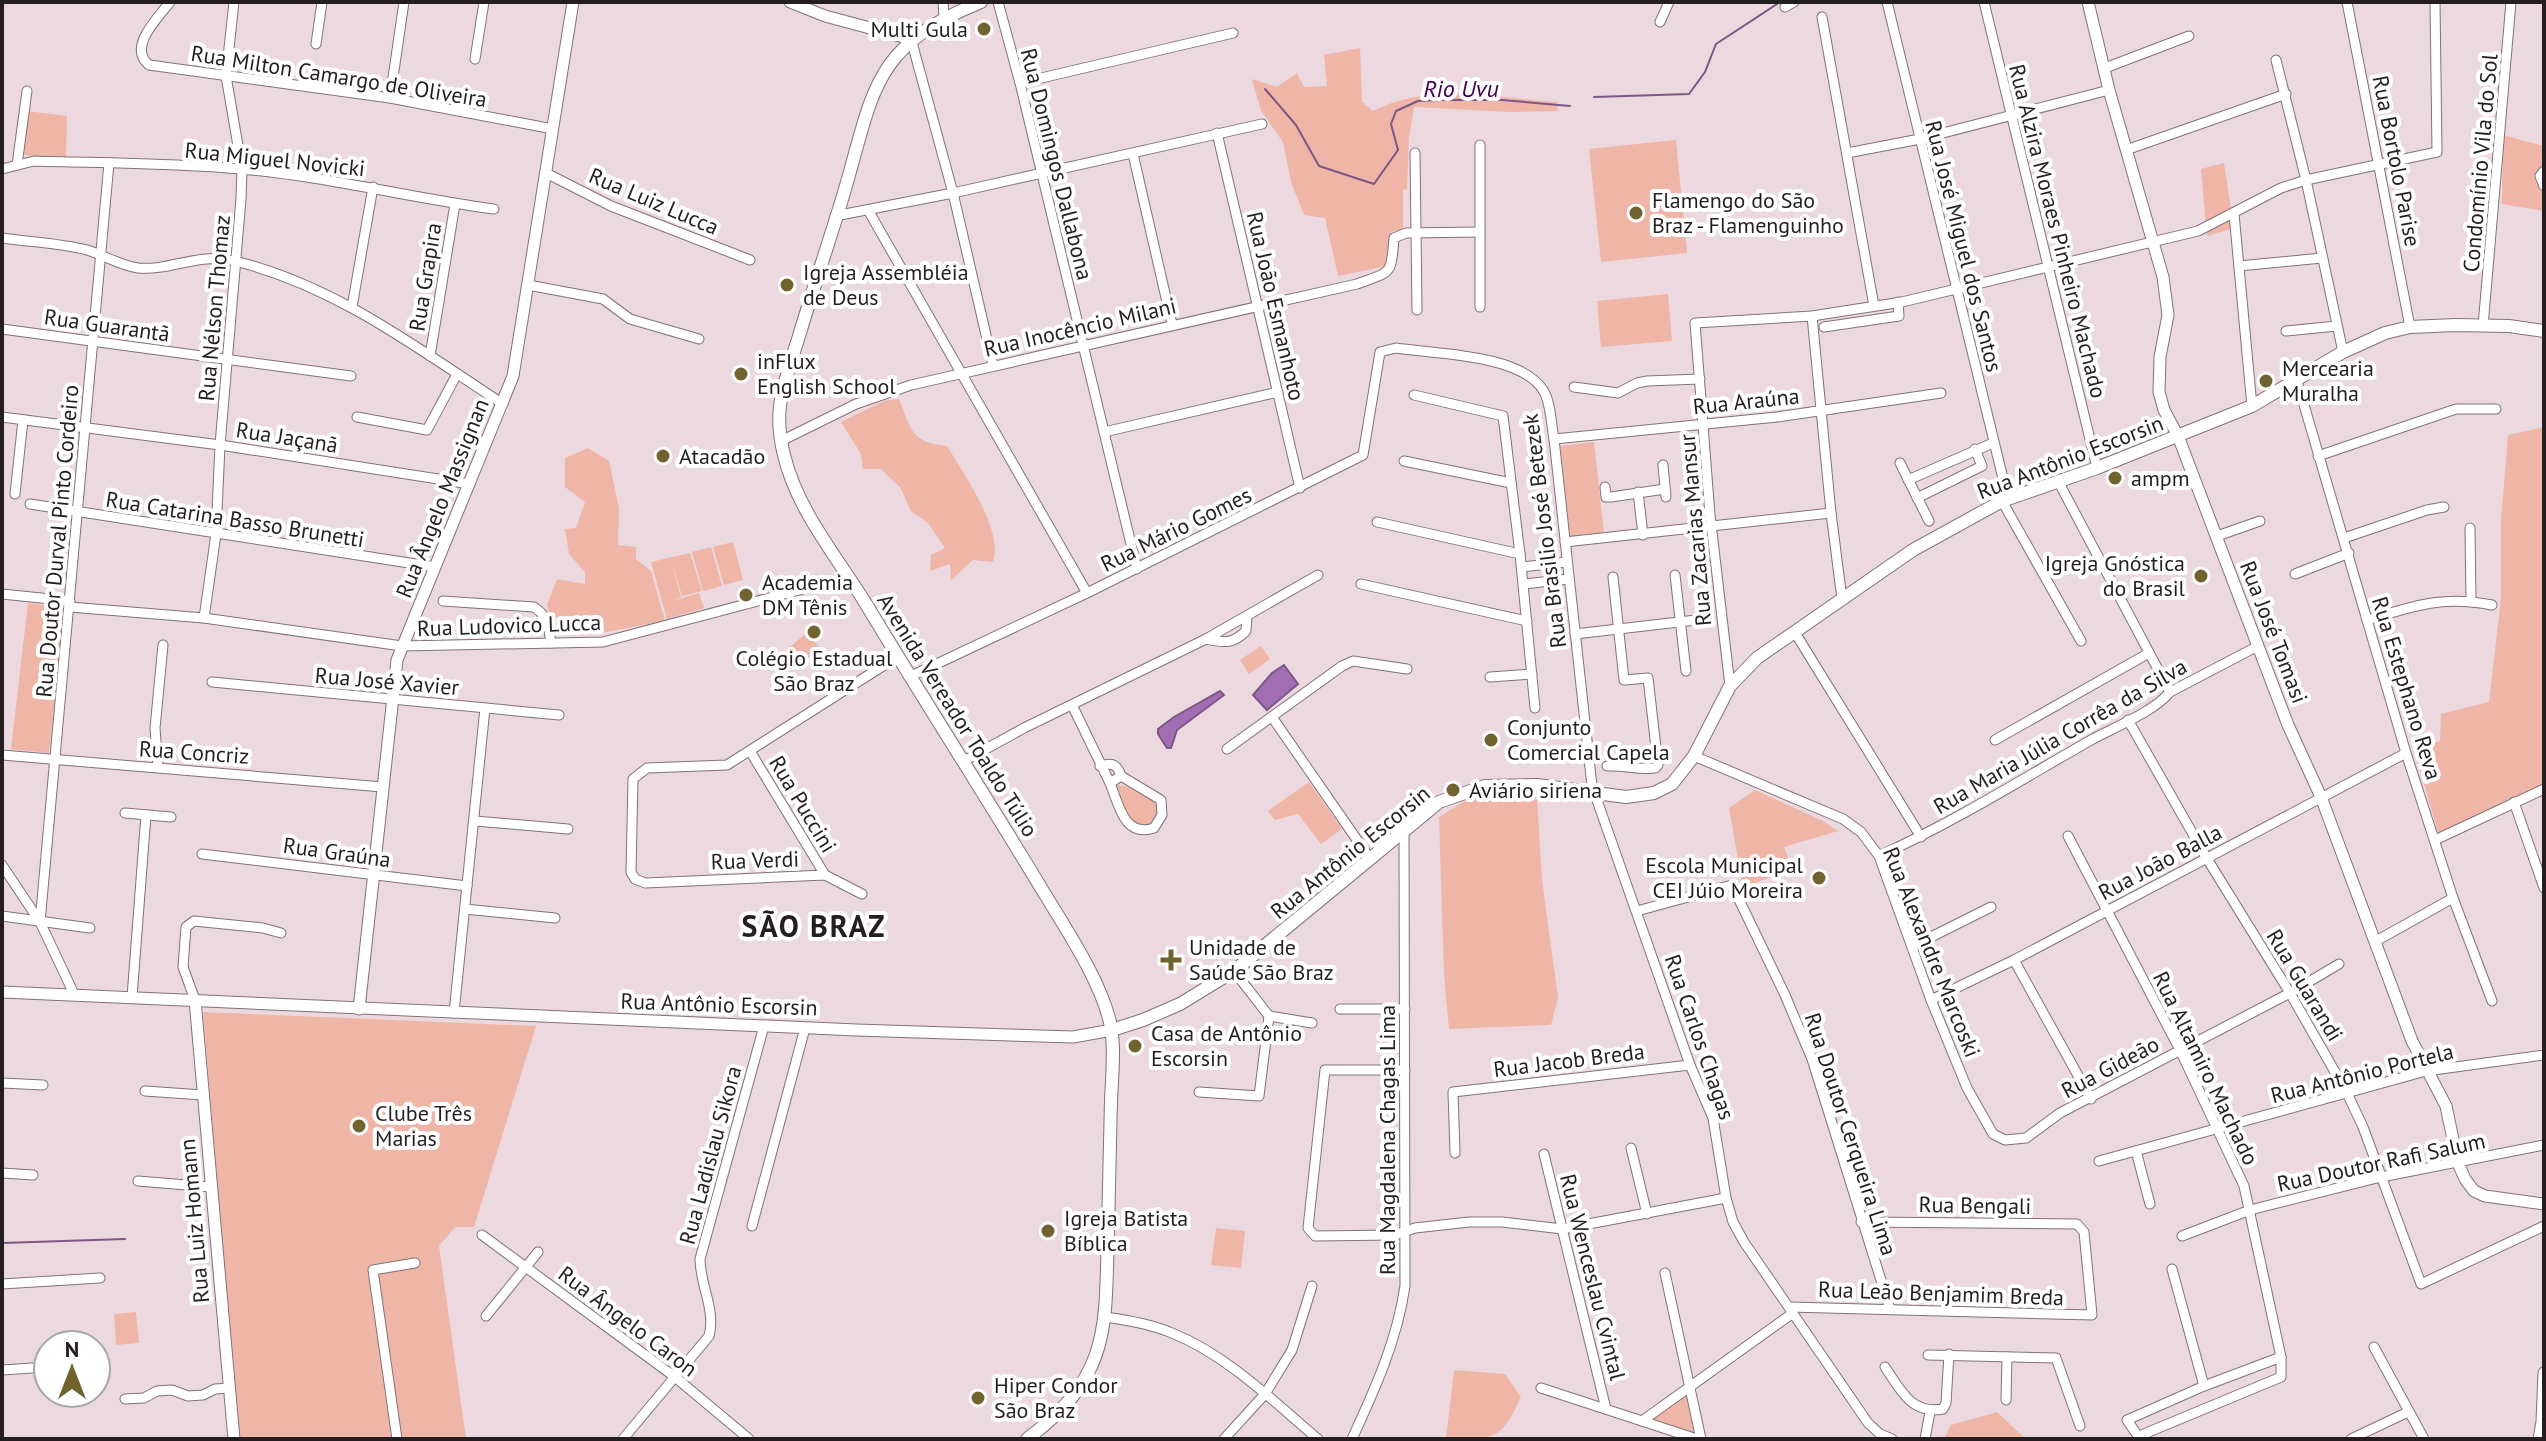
<svg xmlns="http://www.w3.org/2000/svg" width="2546" height="1441" viewBox="0 0 2546 1441" font-family="'PT Sans',sans-serif">
	<style>
		.green { fill: #efb6a7 }
		.water { fill: #a16eb3; stroke: #7c5687; stroke-width: 2 }
		.lines { fill: none; stroke-linecap: round; stroke-linejoin: round }
		.stream { stroke: #7c5687; stroke-width: 2 }
		.minor-casing { stroke: #827277; stroke-width: 11 }
		.tertiary-casing { stroke: #827277; stroke-width: 13 }
		.secondary-casing { stroke: #827277; stroke-width: 14 }
		.minor { stroke: #fff; stroke-width: 9 }
		.tertiary { stroke: #fff; stroke-width: 11 }
		.secondary { stroke: #fff; stroke-width: 12 }
		.poi-dot { fill: #716330; stroke: #fff; stroke-width: 3 }
		.labels { text-anchor: middle; dominant-baseline: central; stroke-width: 8; stroke-linejoin: round; paint-order: stroke }
		.poi-label { font-size: 22px; fill: #241e20; stroke: #fff; text-anchor: start }
		.street-label { font-size: 22px; fill: #241e20; stroke: #fff }
		.water-label { font-size: 24px; font-style: italic; fill: #450058; stroke: #fff }
		.district-label { font-size: 30px; font-weight: bold; letter-spacing: 2px; fill: #241e20; stroke: #fff }
	</style>
	<rect width="100%" height="100%" fill="#ebd9df"/>
	<g class="green">
		<path d="M1360,48L1362,102L1373,111C1429,82 1497,98 1557,102L1558,111L1511,112L1414,107L1409,138L1407,189L1403,190V229L1391,232V265L1338,276L1325,218L1304,215L1291,182L1283,142L1261,111L1252,79L1277,87L1297,73L1304,87L1327,86L1324,55Z"/>
		<polygon points="27,111 67,116 66,158 21,155"/>
		<polygon points="2503,135 2544,146 2544,211 2502,204"/>
		<polygon points="1676,140 1687,253 1601,262 1589,149"/>
		<polygon points="2224,163 2234,228 2207,236 2201,169"/>
		<polygon points="1668,294 1672,341 1601,347 1597,301"/>
		<path d="M899,399C911,429 911,443 947,446C963,473 1004,530 993,562L973,560L951,580L950,564L930,571L931,555L945,548L928,523L911,511L900,487L881,469H863L861,454L841,422L884,401Z"/>
		<polygon points="2544,427 2544,788 2439,835 2414,750 2440,741 2441,714 2489,702 2501,598 2501,521 2508,435"/>
		<polygon points="1594,442 1604,533 1570,537 1560,446"/>
		<polygon points="588,448 609,461 619,508 618,545 636,547 636,559 651,571 665,621 601,633 556,633 547,605 557,579 585,584 585,572 569,554 565,529 576,528 585,502 565,487 565,458"/>
		<polygon points="733,542 743,580 724,585 713,547"/>
		<polygon points="711,547 722,586 703,591 692,552"/>
		<polygon points="690,553 702,591 682,596 671,560 681,597 671,601 699,593 704,608 667,619 651,562"/>
		<polygon points="28,603 65,608 49,753 11,749"/>
		<polygon points="808,632 820,649 792,671 780,655"/>
		<polygon points="1261,646 1270,659 1249,674 1240,660"/>
		<polygon points="1309,782 1342,829 1321,844 1298,814 1275,820 1268,811"/>
		<polygon points="1112,785 1125,786 1155,797 1159,813 1146,827 1128,823"/>
		<polygon points="1755,790 1823,821 1838,831 1784,847 1792,868 1743,888 1729,808"/>
		<polygon points="1537,796 1542,880 1558,998 1551,1025 1449,1029 1444,975 1439,817 1468,799"/>
		<polygon points="203,1012 536,1026 474,1227 455,1227 439,1246 466,1439 239,1439"/>
		<polygon points="1216,1228 1245,1231 1241,1268 1211,1265"/>
		<polygon points="136,1312 139,1343 116,1345 114,1314"/>
		<path d="M1454,1370L1505,1374L1521,1397C1501,1441 1494,1439 1446,1439Z"/>
		<polygon points="1688,1393 1696,1435 1652,1419"/>
		<polygon points="1997,1412 2026,1439 1944,1439 1951,1425"/>
	</g>
	<g class="water">
		<polygon points="1284,665 1298,684 1267,710 1253,695 1272,673"/>
		<polygon points="1220,691 1224,695 1177,730 1171,748 1167,748 1158,734 1158,729 1174,717"/>
	</g>
	<g class="lines">
		<g class="stream">
			<polyline points="1265,89 1296,125 1319,166 1374,184 1398,150 1391,124 1396,111 1418,101 1439,100 1502,100 1570,106"/>
			<polyline points="1594,97 1689,94 1705,72 1716,44 1780,2"/>
			<polyline points="2,1243 125,1239"/>
		</g>
		<g class="minor-casing">
			<g id="minor">
				<path d="M170,2C158,18 127,47 149,65L390,98L553,129"/>
				<polyline points="943,2 944,17"/>
				<polyline points="998,2 1020,83 1137,569"/>
				<polyline points="1887,2 2008,499"/>
				<polyline points="1984,2 2097,468"/>
				<polyline points="2347,2 2410,327"/>
				<polyline points="1785,7 1794,2"/>
				<polyline points="1822,17 1874,306"/>
				<polyline points="1660,22 1669,2"/>
				<polyline points="911,39 953,193 993,365"/>
				<polyline points="316,44 322,2"/>
				<polyline points="475,59 484,2"/>
				<polyline points="2276,60 2306,180 2343,352"/>
				<polyline points="2105,68 2189,36"/>
				<polyline points="1020,83 1233,33"/>
				<polyline points="390,98 404,2"/>
				<polyline points="1217,133 1300,488"/>
				<polyline points="2126,150 2286,94"/>
				<polyline points="1415,153 1417,310"/>
				<polyline points="1847,153 1920,139 2109,90"/>
				<polyline points="1133,154 1172,324"/>
				<polyline points="17,165 27,91"/>
				<path d="M2,169L34,161C102,163 172,163 241,169C326,176 410,198 494,209"/>
				<polyline points="2544,171 2540,176 2544,186"/>
				<polyline points="546,173 611,206 750,260"/>
				<polyline points="868,210 1087,593"/>
				<polyline points="2234,214 2252,406"/>
				<polyline points="835,216 953,193 1262,124"/>
				<path d="M2,238C30,242 60,243 87,250C104,255 121,266 138,268C171,271 199,252 235,261C336,286 417,348 503,404"/>
				<polyline points="2239,266 2322,258"/>
				<polyline points="528,285 603,299 630,319 699,339"/>
				<polyline points="352,307 373,187"/>
				<polyline points="1480,307 1480,145"/>
				<polyline points="1812,316 1831,513 1842,599"/>
				<polyline points="2483,326 2511,2"/>
				<polyline points="1824,327 1899,316 1898,302"/>
				<polyline points="2,329 351,376"/>
				<polyline points="2286,331 2337,326"/>
				<polyline points="430,356 455,204"/>
				<polyline points="2297,381 2406,753 2453,898 2492,1001"/>
				<polyline points="1574,387 1618,393 1637,383 1647,381 1700,379"/>
				<polyline points="1414,395 1503,416 1520,554 1535,708"/>
				<polyline points="2,417 220,445 470,484"/>
				<polyline points="357,417 427,430 457,374"/>
				<polyline points="1104,432 1278,392"/>
				<polyline points="1554,439 1777,417 1941,393"/>
				<path d="M781,441L856,404L911,385L1357,284C1392,271 1391,276 1394,238L1406,233L1479,232"/>
				<polyline points="2318,456 2456,409 2496,409"/>
				<polyline points="1404,461 1511,483"/>
				<polyline points="1900,463 1929,521"/>
				<polyline points="1663,465 1666,497"/>
				<polyline points="1908,480 1993,443"/>
				<polyline points="2058,481 2170,692"/>
				<polyline points="1605,487 1606,497 1611,497 1665,489"/>
				<polyline points="1638,492 1643,535"/>
				<polyline points="15,494 23,420"/>
				<polyline points="1917,498 1982,466 1975,449"/>
				<polyline points="2002,501 2081,641"/>
				<polyline points="30,504 435,567"/>
				<polyline points="1377,522 1520,554"/>
				<polyline points="2470,528 2471,601"/>
				<polyline points="2217,536 2260,521"/>
				<polyline points="2344,538 2427,510 2444,507"/>
				<polyline points="1565,542 1831,513"/>
				<polyline points="1522,567 1567,562"/>
				<polyline points="2295,574 2349,553"/>
				<polyline points="1675,575 1686,671"/>
				<polyline points="1361,584 1527,621"/>
				<polyline points="1524,584 1569,579"/>
				<polyline points="2,594 70,601"/>
				<path d="M443,601L534,607C549,617 548,626 551,643"/>
				<polyline points="70,607 204,618 402,646 603,642 848,577"/>
				<polyline points="204,618 216,534 220,445 241,199 242,169 226,76 234,2"/>
				<path d="M2367,620C2414,606 2442,595 2492,605"/>
				<polyline points="1794,631 1921,837"/>
				<polyline points="1575,634 1705,619"/>
				<path d="M1206,639C1224,643 1233,644 1246,631L1247,616"/>
				<path d="M909,677L1087,593L1363,455L1380,352L1396,348C1436,354 1520,354 1543,390C1551,402 1551,424 1554,439L1592,786L1690,1065L1713,1118L1726,1198L1733,1222L1744,1242L1868,1423L1880,1434L1892,1439"/>
				<polyline points="1490,677 1532,674"/>
				<polyline points="212,682 559,715"/>
				<polyline points="1730,686 1710,515 1695,323 1812,316 1902,302 2198,231 2281,188 2306,180 2437,152 2435,2"/>
				<path d="M1072,705L1110,783L1121,776C1117,764 1112,762 1100,766"/>
				<polyline points="1272,717 1371,860"/>
				<polyline points="2128,720 2206,857 2290,993 2347,1093 2363,1127 2421,1284 2544,1226"/>
				<polyline points="1995,740 2149,653"/>
				<polyline points="1227,749 1342,666 1353,661 1407,669"/>
				<polyline points="750,751 825,875"/>
				<polyline points="2,755 383,787"/>
				<polyline points="1694,756 1843,819 1861,832 1879,856 1931,1000 1967,1088 1993,1134 2005,1140 2026,1138 2060,1113 2290,993 2339,964"/>
				<polyline points="964,761 1024,728 1206,639 1318,575"/>
				<path d="M1607,766C1625,765 1638,770 1655,768L1658,765L1648,678L1624,680L1613,577"/>
				<polyline points="158,767 155,728 163,645"/>
				<path d="M1110,783C1119,805 1124,838 1154,828L1162,815L1161,800L1121,776"/>
				<polyline points="2514,802 2544,888"/>
				<polyline points="125,813 171,817"/>
				<polyline points="475,821 568,829"/>
				<polyline points="2068,836 2180,1050 2244,1186 2281,1357 2281,1377 2139,1436"/>
				<polyline points="2435,840 2544,789"/>
				<polyline points="202,854 467,886"/>
				<path d="M1879,856C1952,823 2021,780 2091,740C2113,728 2155,711 2170,692L2258,646"/>
				<polyline points="2,865 40,922 74,994"/>
				<polyline points="862,894 825,875 645,883 635,879 631,872 633,779 647,768 727,765 897,657"/>
				<polyline points="465,909 555,918"/>
				<polyline points="1637,911 1732,885 1785,995 1812,1059 1890,1309"/>
				<polyline points="2,916 90,928"/>
				<polyline points="40,922 109,163"/>
				<polyline points="2376,941 2453,898"/>
				<polyline points="1913,946 1991,907"/>
				<polyline points="2014,960 2091,1099"/>
				<polyline points="132,997 146,815"/>
				<polyline points="195,1000 183,967 186,927 194,921 263,928 281,933"/>
				<polyline points="1931,1000 2014,960 2406,753"/>
				<polyline points="1340,1009 1405,1009"/>
				<polyline points="454,1013 485,708"/>
				<polyline points="1269,1016 1312,1023"/>
				<polyline points="1405,1070 1325,1070 1308,1228 1315,1236 1395,1235 1415,1228 1469,1222 1502,1222 1562,1229 1726,1198"/>
				<polyline points="2,1083 43,1085"/>
				<polyline points="145,1091 203,1095"/>
				<polyline points="1199,1092 1259,1096 1269,1016 1234,971"/>
				<polyline points="1631,1148 1647,1214"/>
				<polyline points="2136,1151 2150,1204"/>
				<polyline points="1455,1153 1453,1092 1690,1065"/>
				<polyline points="1544,1154 1606,1409"/>
				<polyline points="2099,1161 2426,1071 2544,1055"/>
				<polyline points="2,1173 33,1175"/>
				<polyline points="138,1181 211,1187"/>
				<polyline points="752,1226 805,1028"/>
				<polyline points="482,1235 675,1377 749,1439"/>
				<polyline points="2182,1236 2250,1210 2381,1177 2544,1145"/>
				<polyline points="2172,1269 2204,1386"/>
				<polyline points="1665,1273 1701,1439"/>
				<polyline points="2,1284 100,1278"/>
				<polyline points="1789,1307 2092,1315 2084,1232 2077,1224 1861,1222"/>
				<polyline points="486,1316 538,1252"/>
				<path d="M1105,1317C1127,1320 1151,1324 1172,1333C1227,1355 1273,1401 1318,1439"/>
				<polyline points="2374,1347 2424,1439"/>
				<polyline points="1928,1355 2056,1358 2080,1426"/>
				<polyline points="96,1364 99,1363"/>
				<path d="M1885,1367C1900,1389 1911,1415 1943,1409L1946,1403L1949,1354"/>
				<polyline points="2,1370 48,1367"/>
				<polyline points="1541,1388 1697,1439"/>
				<polyline points="125,1399 144,1398 157,1391 172,1390 188,1396 203,1395 215,1389 229,1388"/>
				<polyline points="2006,1400 2007,1357"/>
				<polyline points="1642,1421 1793,1313"/>
				<polyline points="397,1439 373,1270 415,1263"/>
				<path d="M623,1439L709,1336C716,1310 700,1285 700,1259L764,1026"/>
				<polyline points="1224,1439 1265,1394 1292,1350 1312,1286"/>
				<path d="M1352,1439C1375,1389 1397,1341 1405,1286L1404,831"/>
				<polyline points="1925,1439 1930,1412"/>
				<polyline points="2140,1439 2127,1420 2204,1386 2281,1357"/>
				<polyline points="2351,1439 2408,1412"/>
			</g>
		</g>
		<g class="tertiary-casing">
			<g id="tertiary">
				<polyline points="790,2 825,16 911,39"/>
				<polyline points="2088,2 2109,90 2163,277 2168,315 2160,357 2159,392 2164,410 2178,436 2288,725 2321,797 2412,1041 2446,1106 2458,1163 2465,1179 2474,1191 2485,1196 2544,1204"/>
				<polyline points="2,992 856,1030 1073,1037 1112,1030"/>
				<polyline points="195,1000 234,1439"/>
				<polyline points="359,1009 397,660 513,376 573,2"/>
				<polyline points="2539,1439 2542,1422 2544,1373"/>
			</g>
		</g>
		<g class="secondary-casing">
			<g id="secondary">
				<path d="M981,2C870,47 874,92 843,196C829,242 813,289 799,336C792,359 783,383 780,406C778,422 780,439 784,455C797,510 837,557 866,604C925,702 987,798 1046,896C1068,932 1103,985 1111,1027C1115,1050 1112,1077 1111,1100C1110,1144 1109,1187 1108,1230C1105,1328 1112,1375 1027,1439"/>
				<polyline points="1112,1030 1143,1020 1180,1004 1234,971 1439,802 1485,786 1537,785 1626,797 1654,793 1672,784 1694,756 1730,686 1757,658 1913,550 2002,501 2097,468 2252,406 2343,352 2385,333 2410,327 2455,325 2509,326 2544,331"/>
			</g>
		</g>
		<use href="#minor" class="minor"/>
		<use href="#tertiary" class="tertiary"/>
		<use href="#secondary" class="secondary"/>
	</g>
	<g class="poi-dot">
		<circle cx="984" cy="29" r="8"/>
		<circle cx="1636" cy="213" r="8"/>
		<circle cx="787" cy="285" r="8"/>
		<circle cx="741" cy="374" r="8"/>
		<circle cx="2266" cy="381" r="8"/>
		<circle cx="663" cy="456" r="8"/>
		<circle cx="2115" cy="478" r="8"/>
		<circle cx="2201" cy="576" r="8"/>
		<circle cx="746" cy="595" r="8"/>
		<circle cx="814" cy="632" r="8"/>
		<circle cx="1491" cy="740" r="8"/>
		<circle cx="1453" cy="790" r="8"/>
		<circle cx="1819" cy="878" r="8"/>
		<path d="M1167 948h8v8h8v8h-8v8h-8v-8h-8v-8h8z"/>
		<circle cx="1135" cy="1046" r="8"/>
		<circle cx="359" cy="1126" r="8"/>
		<circle cx="1048" cy="1231" r="8"/>
		<circle cx="978" cy="1398" r="8"/>
	</g>
	<g class="labels">
		<g class="poi-label">
			<text x="968" y="29" text-anchor="end">Multi Gula</text>
			<text x="1652" y="200">Flamengo do São<tspan x="1652" dy="25">Braz - Flamenguinho</tspan></text>
			<text x="803" y="272">Igreja Assembléia<tspan x="803" dy="25">de Deus</tspan></text>
			<text x="757" y="361">inFlux<tspan x="757" dy="25">English School</tspan></text>
			<text x="2282" y="368">Mercearia<tspan x="2282" dy="25">Muralha</tspan></text>
			<text x="679" y="456">Atacadão</text>
			<text x="2131" y="478">ampm</text>
			<text x="2185" y="563" text-anchor="end">Igreja Gnóstica<tspan x="2185" dy="25">do Brasil</tspan></text>
			<text x="762" y="582">Academia<tspan x="762" dy="25">DM Tênis</tspan></text>
			<text x="814" y="658" text-anchor="middle">Colégio Estadual<tspan x="814" dy="25">São Braz</tspan></text>
			<text x="1507" y="727">Conjunto<tspan x="1507" dy="25">Comercial Capela</tspan></text>
			<text x="1469" y="790">Aviário siriena</text>
			<text x="1803" y="865" text-anchor="end">Escola Municipal<tspan x="1803" dy="25">CEI Júio Moreira</tspan></text>
			<text x="1189" y="947">Unidade de<tspan x="1189" dy="25">Saúde São Braz</tspan></text>
			<text x="1151" y="1033">Casa de Antônio<tspan x="1151" dy="25">Escorsin</tspan></text>
			<text x="375" y="1113">Clube Três<tspan x="375" dy="25">Marias</tspan></text>
			<text x="1064" y="1218">Igreja Batista<tspan x="1064" dy="25">Bíblica</tspan></text>
			<text x="994" y="1385">Hiper Condor<tspan x="994" dy="25">São Braz</tspan></text>
		</g>
		<g class="street-label">
			<text transform="translate(339 76) rotate(9)">Rua Milton Camargo de Oliveira</text>
			<text transform="translate(275 159) rotate(6)">Rua Miguel Novicki</text>
			<text transform="translate(2397 161) rotate(79)">Rua Bortolo Parise</text>
			<text transform="translate(2480 163) rotate(-85)">Condomínio Vila do Sol</text>
			<text transform="translate(1057 164) rotate(76)">Rua Domingos Dallabona</text>
			<text transform="translate(654 201) rotate(23)">Rua Luiz Lucca</text>
			<text transform="translate(2058 231) rotate(76)">Rua Alzira Moraes Pinheiro Machado</text>
			<text transform="translate(1964 246) rotate(76)">Rua José Miguel dos Santos</text>
			<text transform="translate(425 277) rotate(-81)">Rua Grapira</text>
			<text transform="translate(1276 306) rotate(77)">Rua João Esmanhoto</text>
			<text transform="translate(214 308) rotate(-85)">Rua Nélson Thomaz</text>
			<text transform="translate(107 325) rotate(8)">Rua Guarantã</text>
			<text transform="translate(1080 327) rotate(-13)">Rua Inocêncio Milani</text>
			<text transform="translate(1746 401) rotate(-6)">Rua Araúna</text>
			<text transform="translate(287 437) rotate(9)">Rua Jaçanã</text>
			<text transform="translate(2070 457) rotate(-21)">Rua Antônio Escorsin</text>
			<text transform="translate(442 498) rotate(-68)">Rua Ângelo Massignan</text>
			<text transform="translate(235 519) rotate(9)">Rua Catarina Basso Brunetti</text>
			<text transform="translate(1176 529) rotate(-26)">Rua Mário Gomes</text>
			<text transform="translate(1695 530) rotate(-95)">Rua Zacarias Mansur</text>
			<text transform="translate(1544 531) rotate(-97)">Rua Brasilio José Betezek</text>
			<text transform="translate(57 541) rotate(-85)">Rua Doutor Durval Pinto Cordeiro</text>
			<text transform="translate(509 625) rotate(-2)">Rua Ludovico Lucca</text>
			<text transform="translate(2274 632) rotate(69)">Rua José Tomasi</text>
			<text transform="translate(387 681) rotate(5)">Rua José Xavier</text>
			<text transform="translate(2407 688) rotate(73)">Rua Estephano Reva</text>
			<text transform="translate(958 715) rotate(58)">Avenida Vereador Toaldo Túlio</text>
			<text transform="translate(2060 736) rotate(-30)">Rua Maria Júlia Corrêa da Silva</text>
			<text transform="translate(194 752) rotate(4)">Rua Concriz</text>
			<text transform="translate(803 804) rotate(59)">Rua Puccini</text>
			<text transform="translate(337 852) rotate(8)">Rua Graúna</text>
			<text transform="translate(1350 852) rotate(-39)">Rua Antônio Escorsin</text>
			<text transform="translate(755 860) rotate(-2)">Rua Verdi</text>
			<text transform="translate(2160 862) rotate(-28)">Rua João Balla</text>
			<text transform="translate(1932 952) rotate(68)">Rua Alexandre Marcoski</text>
			<text transform="translate(2305 985) rotate(59)">Rua Guarandi</text>
			<text transform="translate(719 1004) rotate(2)">Rua Antônio Escorsin</text>
			<text transform="translate(1700 1037) rotate(71)">Rua Carlos Chagas</text>
			<text transform="translate(1569 1060) rotate(-7)">Rua Jacob Breda</text>
			<text transform="translate(2110 1067) rotate(-28)">Rua Gideão</text>
			<text transform="translate(2206 1068) rotate(64)">Rua Altamiro Machado</text>
			<text transform="translate(2362 1073) rotate(-14)">Rua Antônio Portela</text>
			<text transform="translate(1851 1134) rotate(72)">Rua Doutor Cerqueira Lima</text>
			<text transform="translate(1387 1140) rotate(-90)">Rua Magdalena Chagas Lima</text>
			<text transform="translate(710 1155) rotate(-75)">Rua Ladislau Sikora</text>
			<text transform="translate(2381 1162) rotate(-12)">Rua Doutor Rafi Salum</text>
			<text transform="translate(1975 1205) rotate(1)">Rua Bengali</text>
			<text transform="translate(194 1221) rotate(-95)">Rua Luiz Homann</text>
			<text transform="translate(1593 1277) rotate(76)">Rua Wenceslau Cvintal</text>
			<text transform="translate(1941 1293) rotate(2)">Rua Leão Benjamim Breda</text>
			<text transform="translate(628 1321) rotate(37)">Rua Ângelo Caron</text>
		</g>
		<g class="water-label">
			<text x="1461" y="88">Rio Uvu</text>
		</g>
		<g class="district-label">
			<text x="814" y="925">SÃO BRAZ</text>
		</g>
	</g>
	<rect width="2546" height="1441" fill="none" stroke="#241e20" stroke-width="8"/>
	<g transform="translate(72 1369)"><circle r="38" fill="#ffffff" stroke="#a7a5a6" stroke-width="2"/>
	<path d="M0-6L14 30L0 20L-14 30Z" fill="#716330"/>
	<text y="-12" font-size="22" font-weight="bold" text-anchor="middle" fill="#241e20">N</text>
	</g>
</svg>
